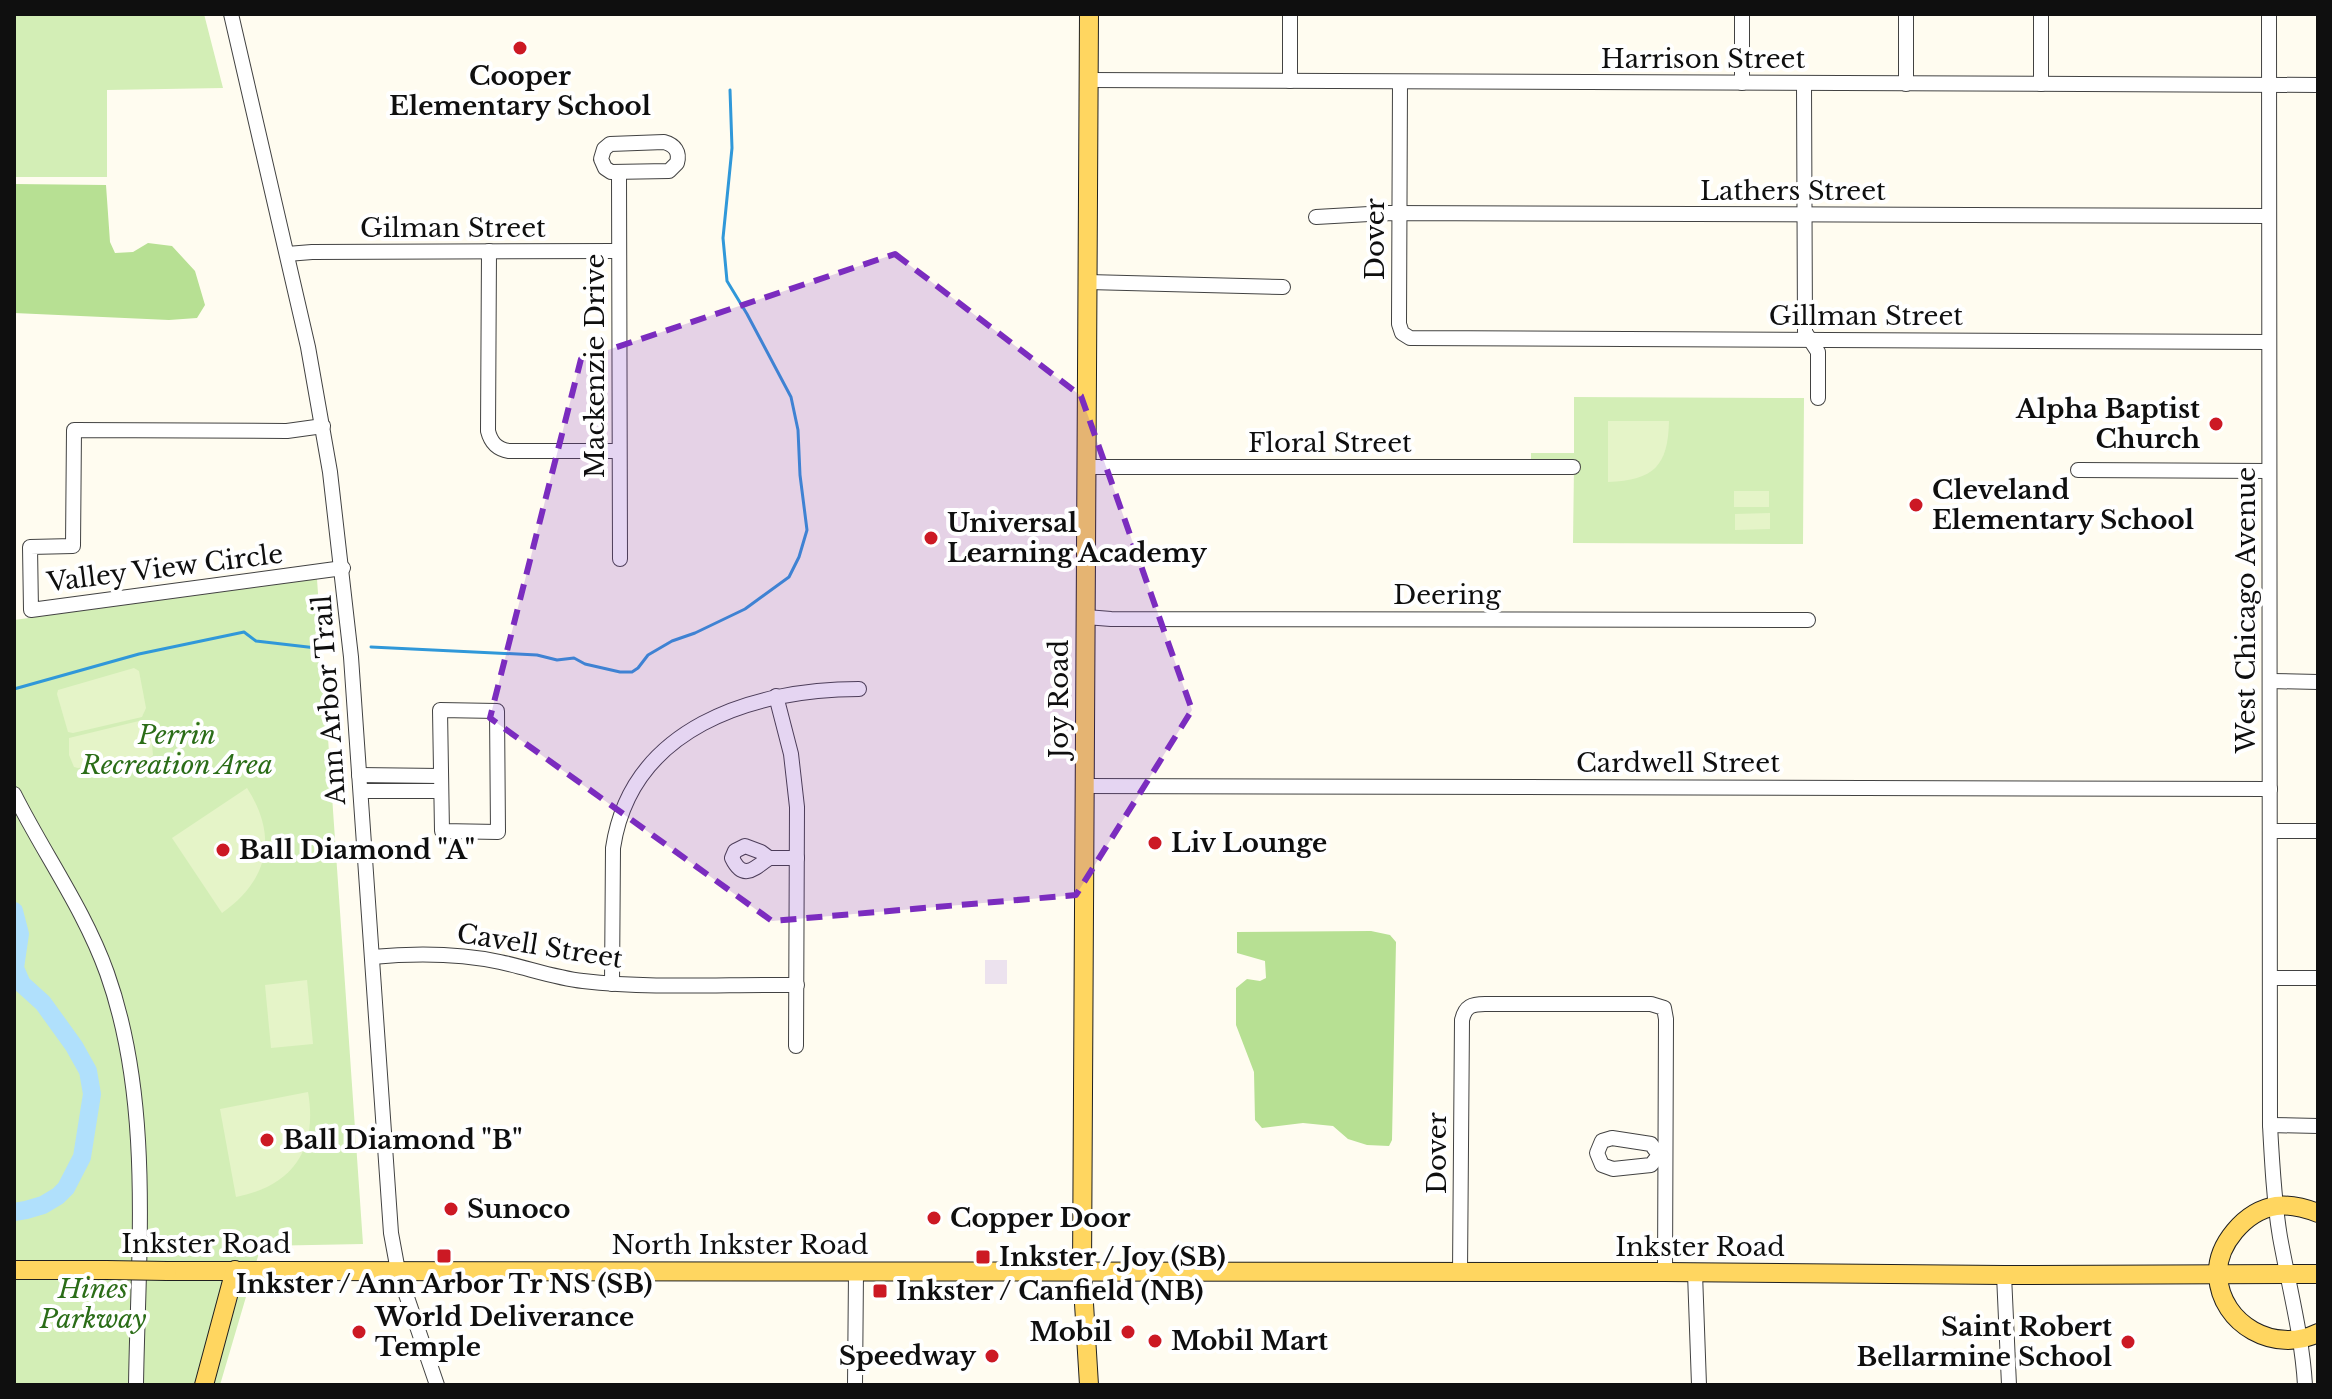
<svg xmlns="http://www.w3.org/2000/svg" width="2332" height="1399" viewBox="0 0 2332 1399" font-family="'Libre Baskerville',serif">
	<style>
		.industrial { fill: #ece2ee }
		.green { fill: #d3eeb6 }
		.forest { fill: #b7e093 }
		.pitch { fill: #e5f4c8 }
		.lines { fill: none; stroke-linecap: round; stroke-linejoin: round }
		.stream { stroke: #3098d9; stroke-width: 3 }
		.river { stroke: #b0e0fc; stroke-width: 18 }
		.minor-casing { stroke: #424242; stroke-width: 16 }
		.major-casing { stroke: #202020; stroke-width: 20 }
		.minor { stroke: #fff; stroke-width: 14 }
		.major { stroke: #ffd660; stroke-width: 18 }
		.major-bridge-casing { stroke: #202020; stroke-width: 20; stroke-linecap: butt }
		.major-bridge { stroke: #ffd660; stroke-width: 18 }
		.marked { fill: #7b2cbf; fill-opacity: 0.2; stroke: #7b2cbf; stroke-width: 6; stroke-dasharray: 16 10; stroke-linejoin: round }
		.poi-dot { fill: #cc1924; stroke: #fff; stroke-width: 3 }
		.labels { text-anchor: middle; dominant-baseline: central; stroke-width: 8; stroke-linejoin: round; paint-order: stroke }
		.street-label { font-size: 26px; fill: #0f0f0f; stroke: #fff }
		.poi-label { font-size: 26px; font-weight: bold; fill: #0f0f0f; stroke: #fff; text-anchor: start }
		.park-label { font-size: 26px; font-style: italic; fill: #2b6d18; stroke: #fff }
	</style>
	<rect width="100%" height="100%" fill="#fffcf0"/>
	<rect class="industrial" x="985" y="960" width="22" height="24"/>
	<g class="green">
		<polygon points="14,14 204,14 223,88 107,90 107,177 14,177"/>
		<polygon points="1574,397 1804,398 1803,544 1573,543 1574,467 1531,466 1531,453 1574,453"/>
		<polygon points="317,579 363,1244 261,1246 220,1385 14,1385 14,620"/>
	</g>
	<g class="forest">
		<polygon points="14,184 106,185 110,242 115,253 133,252 148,243 172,246 195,271 205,305 197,318 169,320 14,313"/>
		<polygon points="1371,931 1390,935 1396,942 1392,1140 1389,1146 1367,1145 1348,1139 1333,1126 1303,1123 1262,1128 1255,1120 1254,1072 1236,1025 1236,988 1247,979 1260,981 1266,978 1265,961 1237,953 1237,932"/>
	</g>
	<g class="pitch">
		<path d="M1608,421H1669C1668,466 1654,480 1608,482Z"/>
		<rect x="1734" y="491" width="35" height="16"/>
		<polygon points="1770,513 1770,529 1735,530 1735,514"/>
		<polygon points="134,668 139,671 146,708 142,717 73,733 68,732 57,694 58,690"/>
		<path d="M143,720C151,729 152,743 153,755L149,759L78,768L74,767L69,755V738Z"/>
		<path d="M247,788C278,836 269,880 222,913L172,838Z"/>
		<polygon points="307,980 313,1044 271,1048 265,985"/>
		<path d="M308,1092C318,1149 293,1186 236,1197L220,1109Z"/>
	</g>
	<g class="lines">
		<g class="stream">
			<polyline points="371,647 537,655 557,660 574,658 585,664 620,672 632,672 638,668 648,655 672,641 695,633 745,609 789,577 799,557 807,530 800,475 798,430 791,397 747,314 727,281 723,238 732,148 730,90"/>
			<polyline points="14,689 139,654 244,632 256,641 325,649"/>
		</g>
		<polyline class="river" points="14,911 20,934 15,968 22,984 43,1003 74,1046 88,1071 92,1094 82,1157 66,1188 58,1196 43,1205 26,1210 14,1212"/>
		<g class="minor-casing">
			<g id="minor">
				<polyline points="231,14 308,347 330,472 351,657 391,1233 398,1271 437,1385"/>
				<polyline points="1742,14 1742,83"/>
				<path d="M2269,14L2270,1125C2272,1163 2274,1201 2280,1237C2289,1287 2302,1335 2305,1385"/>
				<polyline points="1089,80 2318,85"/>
				<polyline points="1290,81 1290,14"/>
				<polyline points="1400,82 1399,324 1402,333 1410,338 2269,342"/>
				<polyline points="1804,84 1805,332 1818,352 1818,398"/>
				<polyline points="1906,84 1906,14"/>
				<polyline points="2041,84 2041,14"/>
				<path d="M664,142C675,145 680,152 677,163L669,171L611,172L605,168L601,159L604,149L610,144Z"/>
				<polyline points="619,173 620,559"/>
				<polyline points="1316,217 1387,213 2269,216"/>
				<path d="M489,251L488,431C491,443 497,449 509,451H618"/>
				<polyline points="287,254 312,252 619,251"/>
				<polyline points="1088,282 1283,287"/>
				<polyline points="323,426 287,431 74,430 73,546 30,547 31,610 343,568"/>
				<polyline points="1087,467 1573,467"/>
				<polyline points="2078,470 2269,471"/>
				<polyline points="1086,617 1111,619 1808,620"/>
				<polyline points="2270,681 2318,682"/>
				<polyline points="776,696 791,754 797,807 796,1046"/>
				<polygon points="440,710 497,711 498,832 442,831"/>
				<polyline points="359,775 440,776"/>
				<polyline points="1085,786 2270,789"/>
				<polyline points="361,791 441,791"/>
				<path d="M14,794C44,854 84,909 107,973C153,1102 138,1250 136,1385"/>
				<polyline points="2270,831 2318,831"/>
				<path d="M769,858C754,869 743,881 732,858L735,851L745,846L761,852L769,858H797"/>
				<path d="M372,957C415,953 458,953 500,962C528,968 555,978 583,981C654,989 726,984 797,985"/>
				<polyline points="2271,978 2318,978"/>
				<path d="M612,984L613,848C631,728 752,689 859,689"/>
				<polyline points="2270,1125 2318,1126"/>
				<polyline points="1659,1155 1651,1144 1612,1138 1602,1141 1597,1153 1602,1165 1613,1169 1651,1165 1659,1155 1665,1155"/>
				<path d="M1460,1272L1462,1020C1465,1006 1472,1004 1485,1004H1651L1664,1008L1666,1019L1665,1272"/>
				<polyline points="1695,1273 1699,1385"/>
				<polyline points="2004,1275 2009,1385"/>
				<polyline points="855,1385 856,1272"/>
			</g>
		</g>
		<g class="major-casing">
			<g id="major">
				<polyline points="1089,14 1082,1271 1089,1385"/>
				<path d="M2318,1213C2305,1208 2290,1204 2276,1206C2245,1211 2216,1245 2218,1276C2221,1325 2275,1354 2318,1333"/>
				<polyline points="14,1270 106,1270"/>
				<polyline points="167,1271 1665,1272 2004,1275 2318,1274"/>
				<polyline points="204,1385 235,1270"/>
			</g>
		</g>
		<use href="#minor" class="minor"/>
		<use href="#major" class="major"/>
		<g class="major-bridge-casing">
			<polyline id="major-bridge" points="106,1270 167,1271"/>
		</g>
		<use href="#major-bridge" class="major-bridge"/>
	</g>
	<path class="marked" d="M895,254L1081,396L1192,710L1076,895L772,921L490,718L581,359Z"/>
	<g class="poi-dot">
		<circle cx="520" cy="48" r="8"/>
		<circle cx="2216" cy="424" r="8"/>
		<circle cx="1916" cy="505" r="8"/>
		<circle cx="931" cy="538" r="8"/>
		<circle cx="1155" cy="843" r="8"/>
		<circle cx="223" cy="850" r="8"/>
		<circle cx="267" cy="1140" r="8"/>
		<circle cx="451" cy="1209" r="8"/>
		<circle cx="934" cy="1218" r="8"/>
		<rect x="436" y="1248" width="16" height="16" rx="4"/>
		<rect x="975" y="1249" width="16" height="16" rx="4"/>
		<rect x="872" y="1283" width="16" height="16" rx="4"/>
		<circle cx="359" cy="1332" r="8"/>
		<circle cx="1128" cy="1332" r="8"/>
		<circle cx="1155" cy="1341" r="8"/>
		<circle cx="2128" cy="1342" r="8"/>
		<circle cx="992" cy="1356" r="8"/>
	</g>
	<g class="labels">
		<g class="street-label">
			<text x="1703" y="59">Harrison Street</text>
			<text x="1793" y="191">Lathers Street</text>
			<text x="453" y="228">Gilman Street</text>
			<text transform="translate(1375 239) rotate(-90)">Dover</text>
			<text x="1866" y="316">Gillman Street</text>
			<text transform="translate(595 366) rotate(-90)">Mackenzie Drive</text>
			<text x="1330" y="443">Floral Street</text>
			<text transform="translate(165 568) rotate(-7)">Valley View Circle</text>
			<text x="1447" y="595">Deering</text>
			<text transform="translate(2246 610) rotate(-90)">West Chicago Avenue</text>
			<text transform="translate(1059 699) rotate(-90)">Joy Road</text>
			<text transform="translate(329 700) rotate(-94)">Ann Arbor Trail</text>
			<text x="1678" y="763">Cardwell Street</text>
			<text transform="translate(540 946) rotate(9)">Cavell Street</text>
			<text transform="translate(1437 1153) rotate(-90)">Dover</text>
			<text x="206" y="1244">Inkster Road</text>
			<text x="740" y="1245">North Inkster Road</text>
			<text x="1700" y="1247">Inkster Road</text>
		</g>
		<g class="poi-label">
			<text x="520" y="76" text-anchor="middle">Cooper<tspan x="520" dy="30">Elementary School</tspan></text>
			<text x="2200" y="409" text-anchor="end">Alpha Baptist<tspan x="2200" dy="30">Church</tspan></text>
			<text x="1932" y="490">Cleveland<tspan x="1932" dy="30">Elementary School</tspan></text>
			<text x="947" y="523">Universal<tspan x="947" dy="30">Learning Academy</tspan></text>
			<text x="1171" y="843">Liv Lounge</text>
			<text x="239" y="850">Ball Diamond "A"</text>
			<text x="283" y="1140">Ball Diamond "B"</text>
			<text x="467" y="1209">Sunoco</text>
			<text x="950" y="1218">Copper Door</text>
			<text x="999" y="1257">Inkster / Joy (SB)</text>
			<text x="444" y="1284" text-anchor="middle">Inkster / Ann Arbor Tr NS (SB)</text>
			<text x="896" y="1291">Inkster / Canfield (NB)</text>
			<text x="375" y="1317">World Deliverance<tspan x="375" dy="30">Temple</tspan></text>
			<text x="2112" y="1327" text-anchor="end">Saint Robert<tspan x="2112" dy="30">Bellarmine School</tspan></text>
			<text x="1112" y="1332" text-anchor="end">Mobil</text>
			<text x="1171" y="1341">Mobil Mart</text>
			<text x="976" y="1356" text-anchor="end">Speedway</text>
		</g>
		<g class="park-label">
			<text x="177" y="735">Perrin<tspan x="177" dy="30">Recreation Area</tspan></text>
			<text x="93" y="1289">Hines<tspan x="93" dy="30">Parkway</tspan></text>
		</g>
	</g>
	<rect width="2332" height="1399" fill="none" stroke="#0f0f0f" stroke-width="32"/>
</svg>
